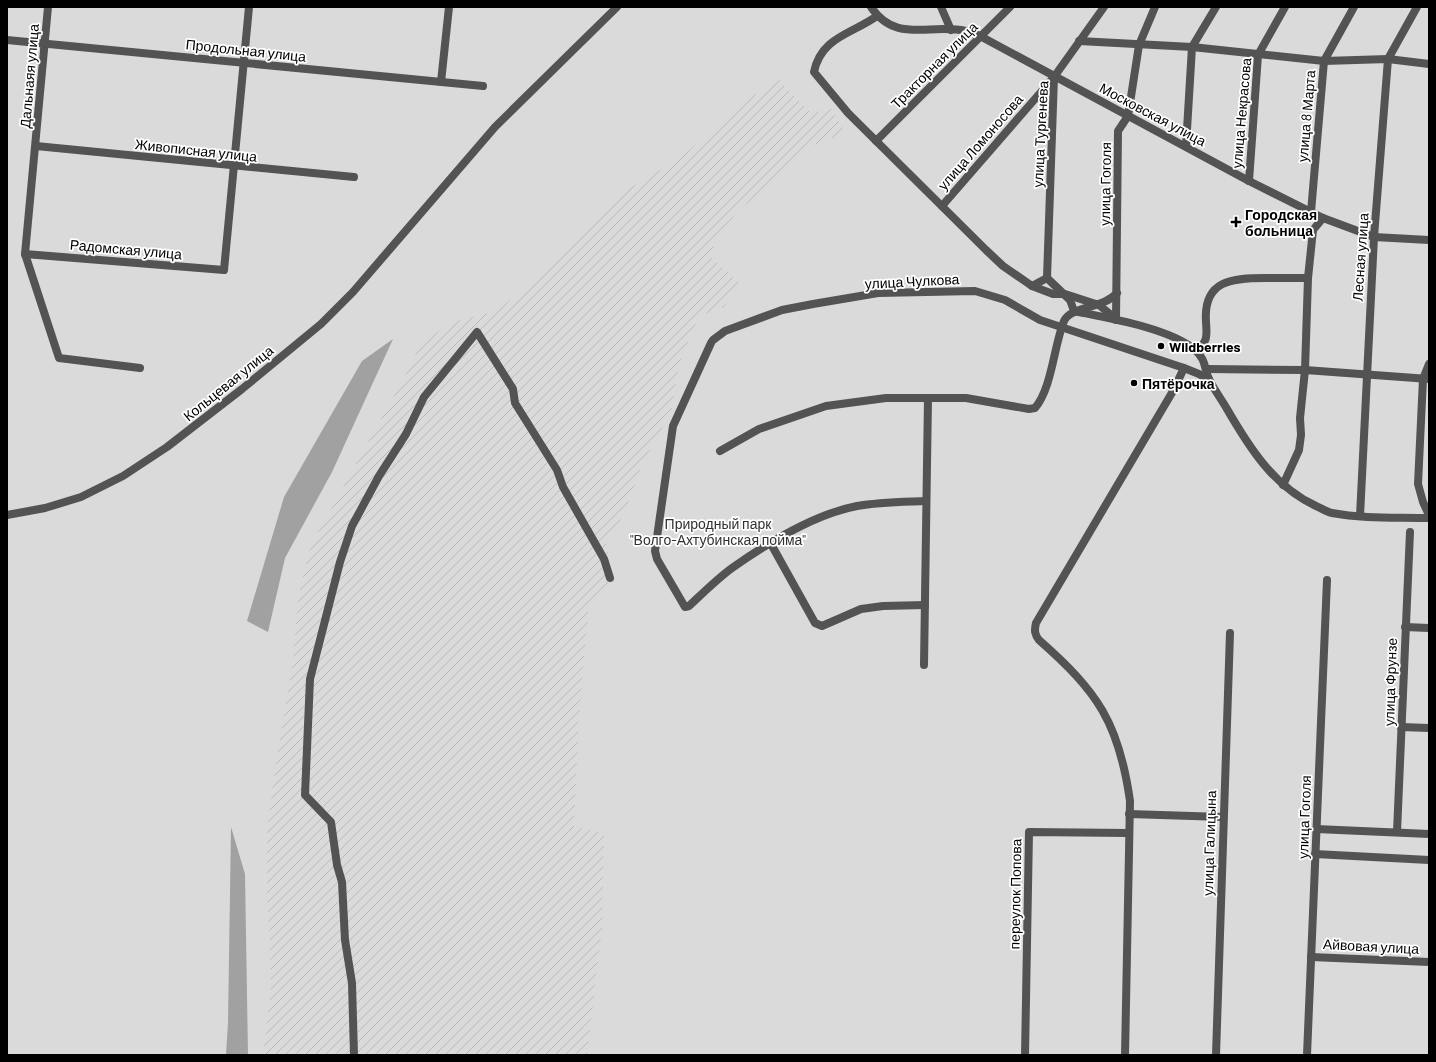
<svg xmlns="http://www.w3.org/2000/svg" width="1436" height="1062" viewBox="0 0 1436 1062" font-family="Barlow,sans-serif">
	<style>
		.park { fill: #dadada }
		.garden { fill: url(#garden-furrows) }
		.water { fill: #a1a1a1 }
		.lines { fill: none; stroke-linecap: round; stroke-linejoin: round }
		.minor { stroke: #535353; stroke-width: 8 }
		.poi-dot { fill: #000; stroke: #fff; stroke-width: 1.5 }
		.labels { text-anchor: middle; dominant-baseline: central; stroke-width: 3.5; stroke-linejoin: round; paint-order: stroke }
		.street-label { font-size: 14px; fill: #000; stroke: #fff }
		.poi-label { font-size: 14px; font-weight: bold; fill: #000; stroke: #fff; text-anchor: start }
		.park-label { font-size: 14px; fill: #313131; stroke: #fff }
	</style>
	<defs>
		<pattern id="garden-furrows" width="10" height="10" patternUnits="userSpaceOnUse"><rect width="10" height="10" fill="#dadada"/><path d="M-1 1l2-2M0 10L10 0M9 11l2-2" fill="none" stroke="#b9b9b9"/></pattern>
	</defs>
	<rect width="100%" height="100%" fill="#fff"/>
	<rect class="park" x="7" y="7" width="1422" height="1048"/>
	<polygon class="garden" points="779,80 812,114 830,107 843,128 843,134 814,145 739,210 716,237 711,257 739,283 724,307 699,316 679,364 671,412 642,464 625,512 606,543 613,582 605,595 589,602 579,717 574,827 604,833 602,927 587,1055 263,1055 271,988 270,938 267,895 267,833 276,762 293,661 298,599 310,547 411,365 419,346 450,323 496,311 539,278 589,228 620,194 683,156 743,102"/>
	<g class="water">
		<polygon points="393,339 332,472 285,558 268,632 247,621 284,497 362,361"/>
		<polygon points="231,827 245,874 248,1055 226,1055 228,1023"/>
	</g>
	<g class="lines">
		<g class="minor">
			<polyline points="48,7 25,254 59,358 140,368"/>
			<path d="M871,7C896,44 929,23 966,31C970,32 975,34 980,36L1249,181L1323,218L1374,237L1429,240"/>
			<polyline points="941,7 951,30"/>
			<path d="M877,16C852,34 821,37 814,72L848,113L986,250L1003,266L1032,286L1047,278L1070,300L1074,311C1108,318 1168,328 1194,349C1208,361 1203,369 1210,381C1215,391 1222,400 1227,409C1249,447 1274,487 1316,506C1321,508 1327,512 1332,513C1364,519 1397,517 1429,518"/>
			<polyline points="7,40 483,86"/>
			<polyline points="1079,41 1192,47 1324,61 1388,59 1429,64"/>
			<polyline points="441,82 449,7"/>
			<polyline points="876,141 1010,7"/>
			<polyline points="36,146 354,177"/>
			<polyline points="1186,146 1192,47 1216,7"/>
			<polyline points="1249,181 1258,55 1285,7"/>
			<polyline points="942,206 1054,77 1104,7"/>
			<polyline points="1311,212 1324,61 1354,7"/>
			<polyline points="25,254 224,270 249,7"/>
			<polyline points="1047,278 1054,77"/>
			<polyline points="1032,286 1053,294 1065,294 1099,305 1116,319"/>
			<polyline points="1116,320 1118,131 1128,116 1139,45 1155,7"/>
			<polyline points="713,340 725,331 782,310 813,304 878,293 975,291 1005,300 1040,320 1184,368 1199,374 1209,380"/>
			<path d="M711,343L673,426L655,551L657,559L685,607L689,606C703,593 717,579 732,568C766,544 815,514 857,506C880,502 903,502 926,501"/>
			<path d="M1196,350C1208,342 1207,336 1206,322C1203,280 1232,278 1266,278C1280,278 1294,278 1308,278"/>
			<polyline points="1429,364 1423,379 1418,484 1423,502 1429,515"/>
			<polyline points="1207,369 1305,370 1429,379"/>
			<path d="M720,451L759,429L826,406L886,398H966L1029,409L1035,408C1052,388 1054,345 1064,321C1071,306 1103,309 1117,293"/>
			<polyline points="1283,485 1299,450 1301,435 1300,418 1305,370 1308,278 1313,230 1323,218"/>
			<polyline points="7,515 45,508 81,497 123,476 167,447 242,389 321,324 353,292 495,127 617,7"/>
			<polyline points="1360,516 1374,237 1388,59 1417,7"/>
			<polyline points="771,544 815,623 822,626 861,609 883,606 925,605"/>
			<polyline points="1405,627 1429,628"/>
			<polyline points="924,665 928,398"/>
			<polyline points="1401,727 1429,728"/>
			<polyline points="1129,814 1223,817"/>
			<polyline points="1316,829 1429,834"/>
			<polyline points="1397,832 1410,532"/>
			<polyline points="1315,854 1429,860"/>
			<polyline points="1311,957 1429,962"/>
			<polyline points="354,1055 352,983 345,940 342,882 337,865 331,822 305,795 310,679 340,562 352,526 379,476 406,434 424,397 477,332 513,389 515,403 557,470 563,487 604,559 610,578"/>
			<polyline points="1025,1055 1029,832 1128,833"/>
			<path d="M1125,1055L1130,801C1119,723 1098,692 1039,640C1035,635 1034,631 1036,623L1173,391L1184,368"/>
			<polyline points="1216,1055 1230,633"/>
			<polyline points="1307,1055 1327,580"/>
		</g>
	</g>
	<g class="poi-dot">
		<path d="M1234 216h4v4h4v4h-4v4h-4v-4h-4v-4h4z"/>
		<circle cx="1161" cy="346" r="4"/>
		<circle cx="1134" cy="383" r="4"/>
	</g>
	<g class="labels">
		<g class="street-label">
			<text transform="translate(246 50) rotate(6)">Продольная улица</text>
			<text transform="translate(934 65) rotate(-45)">Тракторная улица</text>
			<text transform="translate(29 76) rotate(-85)">Дальнаяя улица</text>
			<text transform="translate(1241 113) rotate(-85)">улица Некрасова</text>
			<text transform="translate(1153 114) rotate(28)">Московская улица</text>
			<text transform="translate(1306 116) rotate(-85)">улица 8 Марта</text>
			<text transform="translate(1040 134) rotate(-87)">улица Тургенева</text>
			<text transform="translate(980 142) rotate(-49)">улица Ломоносова</text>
			<text transform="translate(196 150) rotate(6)">Живописная улица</text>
			<text transform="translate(1105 184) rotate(-89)">улица Гоголя</text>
			<text transform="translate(126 249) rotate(5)">Радомская улица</text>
			<text transform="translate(1360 257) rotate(-86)">Лесная улица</text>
			<text transform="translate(912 281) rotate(-3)">улица Чулкова</text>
			<text transform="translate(228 383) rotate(-39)">Кольцевая улица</text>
			<text transform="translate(1390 682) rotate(-88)">улица Фрунзе</text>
			<text transform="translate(1304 817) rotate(-88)">улица Гоголя</text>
			<text transform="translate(1209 843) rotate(-88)">улица Галицына</text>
			<text transform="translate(1015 894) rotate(-89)">переулок Попова</text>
			<text transform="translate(1371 946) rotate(3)">Айвовая улица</text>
		</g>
		<g class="poi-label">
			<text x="1245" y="214">Городская<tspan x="1245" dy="16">больница</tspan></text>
			<text x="1169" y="346">Wildberries</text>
			<text x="1142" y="383">Пятёрочка</text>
		</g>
		<g class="park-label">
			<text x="718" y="523">Природный парк<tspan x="718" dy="16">"Волго-Ахтубинская пойма"</tspan></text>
		</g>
	</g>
	<rect width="1436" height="1062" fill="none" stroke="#000000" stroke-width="16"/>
</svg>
